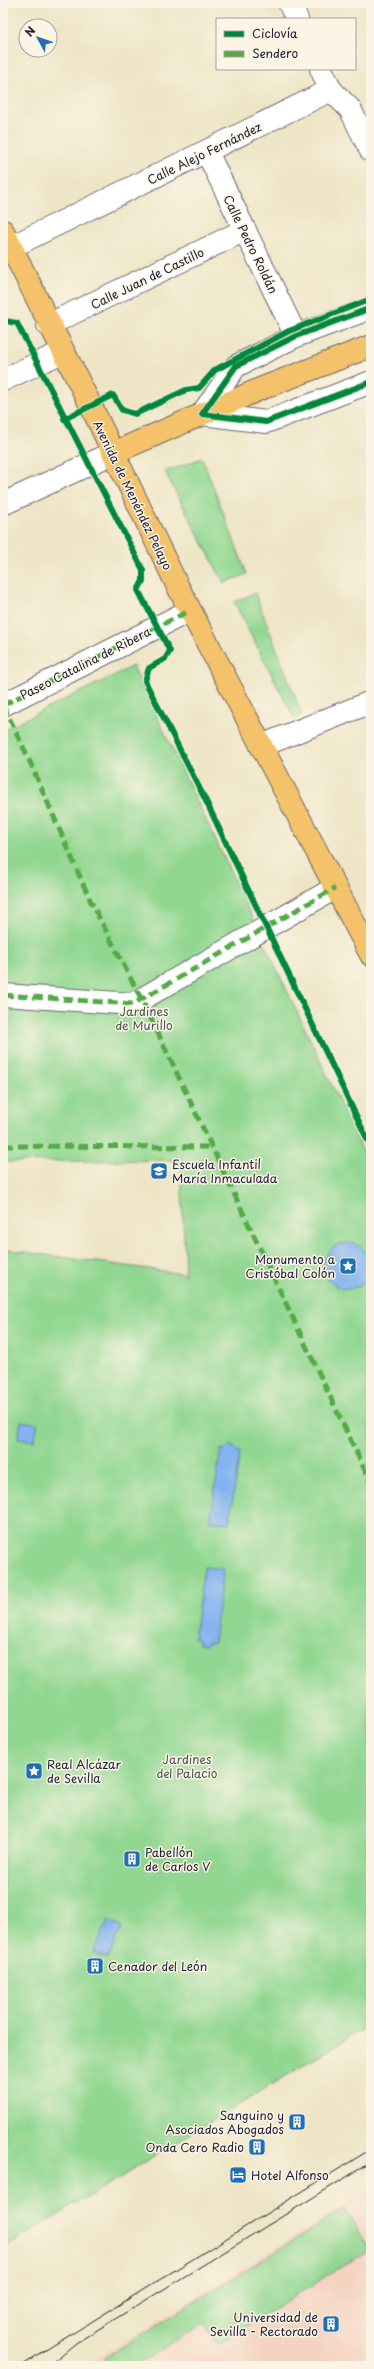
<svg xmlns="http://www.w3.org/2000/svg" width="374" height="2369" viewBox="0 0 374 2369" font-family="'Playpen Sans',sans-serif">
	<style>
		.built { fill: #f4d3c1 }
		.green { fill: #91d791; stroke: #5a7c66 }
		.water { fill: #84b4ef; stroke: #536b95 }
		.lines { fill: none; stroke-linecap: round; stroke-linejoin: round }
		.minor-casing { stroke: #69666c; stroke-width: 24 }
		.major-casing { stroke: #69666c; stroke-width: 24 }
		.minor { stroke: #fff; stroke-width: 22 }
		.major { stroke: #f3c26a; stroke-width: 22 }
		.tram { stroke: #22223b; stroke-width: 1 }
		.quiet { stroke: #53aa46; stroke-width: 5; stroke-dasharray: 10 5; stroke-linecap: butt }
		.cycleway-casing { stroke: #fcf5e5; stroke-width: 8 }
		.cycleway { stroke: #00873e; stroke-width: 6 }
		.labels { text-anchor: middle; dominant-baseline: central; stroke-width: 3; stroke-linejoin: round; paint-order: stroke }
		.street-label { font-size: 12px; fill: #22223b; stroke: #fcf5e5 }
		.park-label { font-size: 12px; fill: #435855; stroke: #fcf5e5 }
		.poi-label { font-size: 12px; fill: #22223b; stroke: #fcf5e5; text-anchor: start }
	</style>
	<rect width="100%" height="100%" fill="#fcf5e5"/>
	<filter id="ink" filterUnits="userSpaceOnUse"><feTurbulence type="fractalNoise" baseFrequency=".025" numOctaves="2"/><feDisplacementMap in="SourceGraphic" scale="8" xChannelSelector="R" yChannelSelector="G"/><feConvolveMatrix kernelMatrix="1 2 1 2 8 2 1 2 1" color-interpolation-filters="sRGB"/></filter>
	<filter id="wash" filterUnits="userSpaceOnUse"><feTurbulence type="fractalNoise" baseFrequency=".012" numOctaves="4" result="noise"/><feDisplacementMap in="SourceGraphic" scale="16" xChannelSelector="R" yChannelSelector="G"/><feGaussianBlur stdDeviation="0.9" result="paint"/><feColorMatrix in="noise" values="0 0 0 0 0 0 0 0 0 0 0 0 0 0 0 0 0 1.4 0 .05"/><feComposite in="paint" operator="in"/></filter>
	<g filter="url(#wash)">
		<rect width="100%" height="100%" fill="#eee5c6"/>
		<polygon class="built" points="371,2188 371,2366 83,2366"/>
		<g class="green">
			<polygon points="202,458 247,574 224,583 165,472"/>
			<polygon points="255,593 302,715 294,718 234,602"/>
			<polygon points="133,666 371,1168 371,2024 3,2249 3,1249 185,1274 181,1160 3,1162 3,730"/>
			<polygon points="345,2208 370,2249 217,2344 204,2323 138,2364 139,2366 109,2366 104,2358"/>
		</g>
		<g class="water">
			<circle cx="347" cy="1266" r="23"/>
			<polygon points="21,1421 38,1424 34,1441 18,1438"/>
			<polygon points="230,1445 235,1448 236,1451 240,1452 229,1523 210,1521 221,1449 225,1450"/>
			<polygon points="204,1567 223,1569 214,1642 208,1642 206,1645 199,1644 198,1640 194,1638"/>
			<polygon points="108,1920 122,1927 107,1959 93,1953"/>
		</g>
	</g>
	<g filter="url(#ink)">
		<g class="lines">
			<g class="minor-casing">
				<g id="minor">
					<polyline points="289,3 297,19"/>
					<polyline points="321,69 331,90 350,109 371,151"/>
					<polyline points="207,152 296,336"/>
					<polyline points="11,247 331,90"/>
					<polyline points="371,308 296,336 236,366 202,414 266,422 371,382"/>
					<polyline points="48,325 245,230"/>
					<polyline points="3,380 62,352"/>
					<polyline points="3,504 113,453"/>
					<polyline points="3,705 189,611"/>
					<polyline points="261,746 371,702"/>
					<polyline points="3,995 133,1004 335,888"/>
				</g>
			</g>
			<g class="major-casing">
				<g id="major">
					<polyline points="3,231 91,406 178,587 371,955"/>
					<polyline points="113,453 260,389 371,346"/>
				</g>
			</g>
			<use href="#minor" class="minor"/>
			<use href="#major" class="major"/>
			<g class="tram">
				<polyline points="20,2366 371,2149"/>
				<polyline points="48,2366 76,2343 371,2162"/>
			</g>
			<g class="quiet">
				<polyline points="3,705 27,755 91,902 147,1010 371,1483"/>
				<polyline points="3,705 189,611"/>
				<polyline points="3,995 133,1004 335,888"/>
				<polyline points="3,1146 211,1147"/>
			</g>
			<g class="cycleway-casing">
				<g id="cycleway">
					<polyline points="371,308 296,336 236,366 202,414 266,422 371,382"/>
					<polyline points="3,317 5,321 17,323 143,570 143,581 138,590 170,651 165,659 149,668 145,681 205,799 371,1147"/>
					<polyline points="64,419 113,395 122,410 135,414 186,390 199,388 215,370 289,331 371,299"/>
				</g>
			</g>
			<use href="#cycleway" class="cycleway"/>
		</g>
	</g>
	<defs>
		<g id="school-square" transform="scale(0.9)"><rect x="-9" y="-9" width="18" height="18" rx="4" fill="#1f6fb2" stroke="#fcf5e5"/><path d="M0-5L7-2L0 1L-7-2ZM-4 1L0 2.5L4 1V4Q0 6-4 4Z" fill="#fff"/></g>
		<g id="sight-square" transform="scale(0.9)"><rect x="-9" y="-9" width="18" height="18" rx="4" fill="#1f6fb2" stroke="#fcf5e5"/><path d="M0-6L1.8-2.2L6-1.7L2.9 1.2L3.7 5.4L0 3.3L-3.7 5.4L-2.9 1.2L-6-1.7L-1.8-2.2Z" fill="#fff"/></g>
		<g id="building-square" transform="scale(0.9)"><rect x="-9" y="-9" width="18" height="18" rx="4" fill="#1f6fb2" stroke="#fcf5e5"/><path d="M-4-6H4V6H1V3H-1V6H-4ZM-2.5-4.3h1.7v1.8h-1.7ZM.8-4.3h1.7v1.8H.8ZM-2.5-1h1.7V.8h-1.7ZM.8-1h1.7V.8H.8Z" fill="#fff"/></g>
		<g id="hotel-square" transform="scale(0.9)"><rect x="-9" y="-9" width="18" height="18" rx="4" fill="#1f6fb2" stroke="#fcf5e5"/><path d="M-6-4.5h1.5V1H6V5H4.5V3h-9V5H-6ZM-4 0a1.8 1.8 0 1 1 3.6 0ZM.5 0V-2.5h3Q6-2.5 6 0Z" fill="#fff"/></g>
	</defs>
	<g fill-rule="evenodd">
		<use href="#school-square" x="159" y="1171"/>
		<use href="#sight-square" x="348" y="1266"/>
		<use href="#sight-square" x="34" y="1771"/>
		<use href="#building-square" x="132" y="1859"/>
		<use href="#building-square" x="95" y="1966"/>
		<use href="#building-square" x="297" y="2122"/>
		<use href="#building-square" x="257" y="2147"/>
		<use href="#hotel-square" x="238" y="2175"/>
		<use href="#building-square" x="331" y="2324"/>
	</g>
	<g class="labels">
		<g class="street-label">
			<text transform="translate(204 153) rotate(-26)">Calle Alejo Fernández</text>
			<text transform="translate(251 244) rotate(64)">Calle Pedro Roldán</text>
			<text transform="translate(147 278) rotate(-26)">Calle Juan de Castillo</text>
			<text transform="translate(133 495) rotate(64)">Avenida de Menéndez Pelayo</text>
			<text transform="translate(85 663) rotate(-27)">Paseo Catalina de Ribera</text>
		</g>
		<g class="park-label">
			<text x="144" y="1011">Jardines<tspan x="144" dy="14">de Murillo</tspan></text>
			<text x="187" y="1759">Jardines<tspan x="187" dy="14">del Palacio</tspan></text>
		</g>
		<g class="poi-label">
			<text x="172" y="1164">Escuela Infantil<tspan x="172" dy="14">María Inmaculada</tspan></text>
			<text x="335" y="1259" text-anchor="end">Monumento a<tspan x="335" dy="14">Cristóbal Colón</tspan></text>
			<text x="47" y="1764">Real Alcázar<tspan x="47" dy="14">de Sevilla</tspan></text>
			<text x="145" y="1852">Pabellón<tspan x="145" dy="14">de Carlos V</tspan></text>
			<text x="108" y="1966">Cenador del León</text>
			<text x="284" y="2115" text-anchor="end">Sanguino y<tspan x="284" dy="14">Asociados Abogados</tspan></text>
			<text x="244" y="2147" text-anchor="end">Onda Cero Radio</text>
			<text x="251" y="2175">Hotel Alfonso</text>
			<text x="318" y="2317" text-anchor="end">Universidad de<tspan x="318" dy="14">Sevilla - Rectorado</tspan></text>
		</g>
	</g>
	<rect width="374" height="2369" fill="none" stroke="#fcf5e5" stroke-width="16"/>
	<rect x="216" y="18" width="140" height="52" fill="#fcf5e5" stroke="#a5a1a1"/>
	<rect x="224" y="31" width="20" height="6" fill="#00873e" stroke="#a5a1a1"/>
	<text x="252" y="38" font-size="12" fill="#22223b">Ciclovía</text>
	<rect x="224" y="51" width="20" height="6" fill="#53aa46" stroke="#a5a1a1"/>
	<text x="252" y="58" font-size="12" fill="#22223b">Sendero</text>
	<g transform="translate(38 38) rotate(310)"><circle r="19" fill="#fcf5e5" stroke="#a5a1a1"/>
	<path d="M0-3L7 15L0 10L-7 15Z" fill="#1f6fb2"/>
	<text y="-6" font-size="11" font-weight="bold" text-anchor="middle" fill="#22223b">N</text>
	</g>
</svg>
